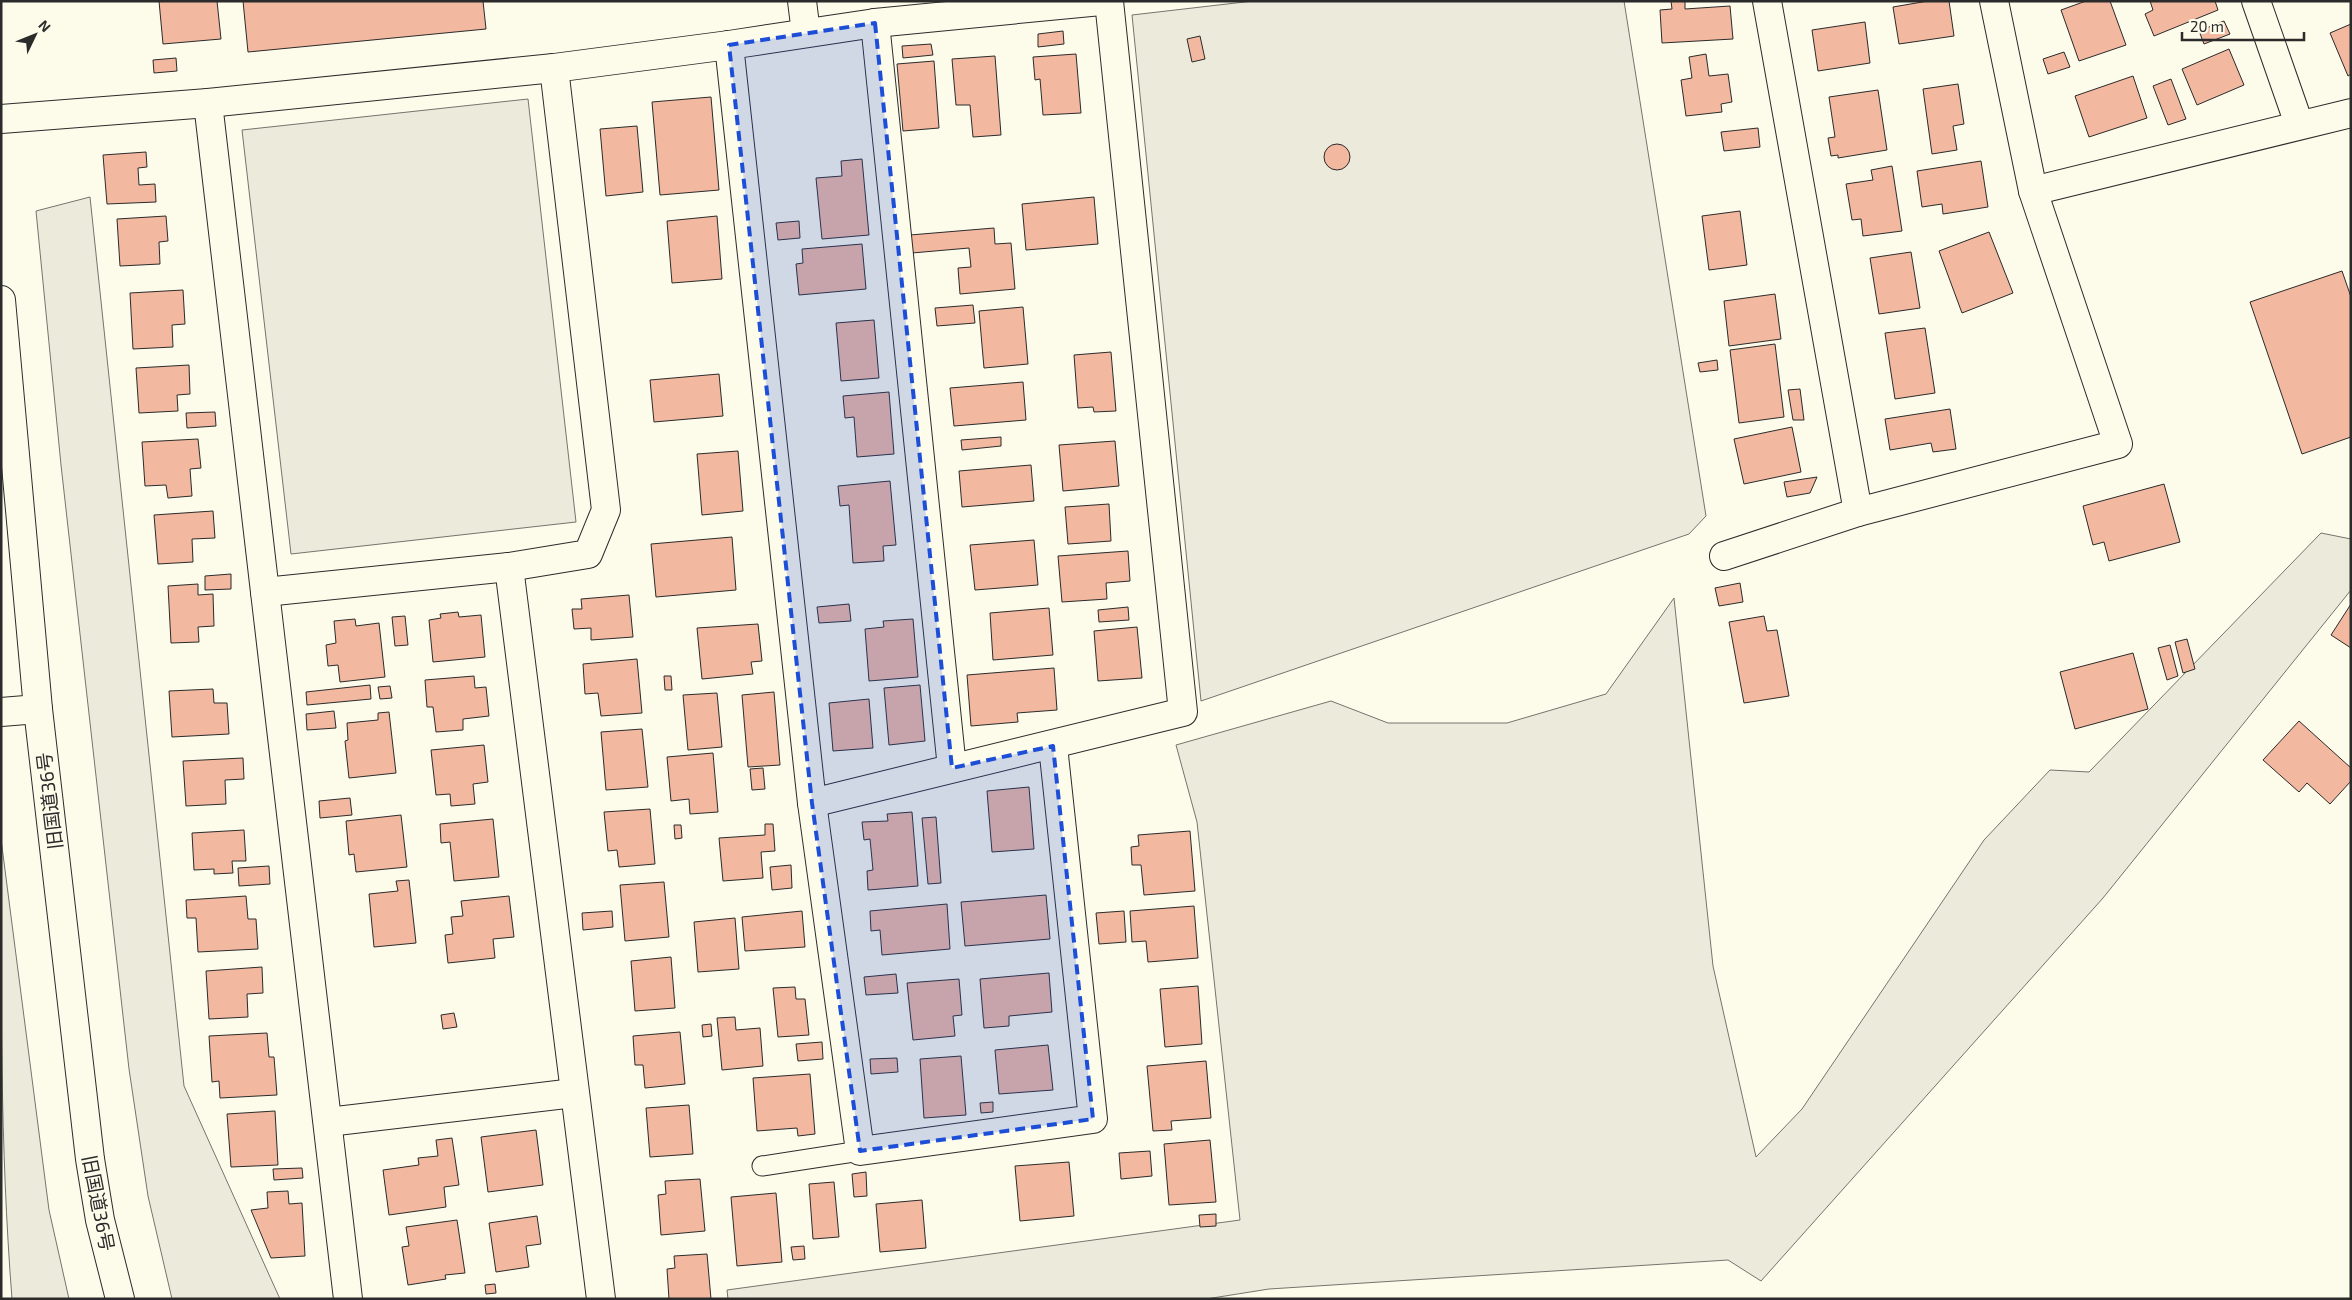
<svg xmlns="http://www.w3.org/2000/svg" width="2352" height="1300" viewBox="0 0 2352 1300" font-family="'Exo 2','Noto Sans JP',sans-serif">
	<style>
		.green { fill: #ecebdb; stroke: #74746e }
		.parking { fill: #eceadb; stroke: #74746e }
		.building { fill: #f2b8a0; stroke: #2b2b2b }
		.lines { fill: none; stroke-linecap: round; stroke-linejoin: round }
		.service-casing { stroke: #2b2b2b; stroke-width: 21 }
		.minor-casing { stroke: #2b2b2b; stroke-width: 30 }
		.tertiary-casing { stroke: #2b2b2b; stroke-width: 30 }
		.service { stroke: #fdfbea; stroke-width: 19 }
		.minor { stroke: #fdfbea; stroke-width: 28 }
		.tertiary { stroke: #fdfbea; stroke-width: 28 }
		.marked { fill: #1d4ed8; fill-opacity: 0.2; stroke: #1d4ed8; stroke-width: 4; stroke-dasharray: 10 6; stroke-linejoin: round }
		.labels { text-anchor: middle; dominant-baseline: central; stroke-width: 4; stroke-linejoin: round; paint-order: stroke }
		.street-label { font-size: 19px; fill: #2b2b2b; stroke: #fdfbea }
	</style>
	<rect width="100%" height="100%" fill="#fdfbea"/>
	<g class="green">
		<polygon points="1253,1 1624,1 1706,516 1689,534 1201,701 1132,15"/>
		<polygon points="90,197 184,1086 280,1299 172,1299 148,1196 129,1069 61,465 36,211"/>
		<polygon points="2321,533 2351,539 2351,590 2103,898 1761,1281 1728,1260 1269,1289 1206,1299 728,1299 727,1290 1240,1220 1197,822 1176,745 1331,701 1388,723 1507,723 1606,694 1674,598 1713,966 1756,1157 1802,1109 1984,840 2050,770 2089,772"/>
		<path d="M1,839L49,1210L69,1299H12C0,1146 1,992 1,839Z"/>
	</g>
	<polygon class="parking" points="528,99 576,522 291,554 242,130"/>
	<g class="building">
		<polygon points="159,1 217,1 221,39 163,44"/>
		<polygon points="243,1 483,1 486,29 248,52"/>
		<polygon points="1671,1 1685,1 1685,9 1730,6 1733,39 1662,43 1660,10 1672,9"/>
		<polygon points="1928,1 1949,1 1954,36 1899,44 1893,7"/>
		<polygon points="2086,1 2110,1 2126,45 2079,61 2061,10"/>
		<polygon points="2150,1 2215,1 2218,10 2154,36 2145,14 2153,10"/>
		<polygon points="2224,21 2230,34 2204,44 2199,31"/>
		<polygon points="1865,22 1870,63 1818,71 1812,30"/>
		<polygon points="2351,24 2351,74 2348,76 2330,33"/>
		<polygon points="1063,31 1064,44 1038,47 1038,34"/>
		<polygon points="1200,36 1205,59 1192,62 1187,39"/>
		<polygon points="931,44 933,55 903,58 902,46"/>
		<polygon points="2229,49 2244,85 2197,105 2182,69"/>
		<polygon points="2064,52 2070,67 2048,74 2043,59"/>
		<polygon points="1076,54 1081,113 1043,115 1040,79 1035,80 1033,57"/>
		<polygon points="1706,54 1709,76 1728,74 1732,102 1721,104 1722,112 1686,116 1681,80 1692,78 1689,57"/>
		<polygon points="995,56 1001,135 973,137 970,105 956,105 952,59"/>
		<polygon points="176,58 177,71 154,73 153,60"/>
		<polygon points="934,61 939,128 903,131 897,64"/>
		<polygon points="2133,76 2147,118 2089,137 2075,96"/>
		<polygon points="2171,79 2186,119 2168,125 2153,86"/>
		<polygon points="1958,84 1964,124 1953,126 1957,150 1932,154 1923,89"/>
		<polygon points="1878,90 1887,150 1838,158 1838,155 1831,156 1828,138 1835,137 1829,97"/>
		<polygon points="711,97 719,190 660,195 652,102"/>
		<polygon points="637,126 643,192 606,196 600,129"/>
		<polygon points="1758,128 1760,147 1724,151 1721,132"/>
		<circle cx="1337" cy="157" r="13"/>
		<polygon points="146,152 147,167 138,168 139,185 155,184 156,202 107,204 103,155"/>
		<polygon points="862,159 869,235 822,239 816,178 842,176 841,161"/>
		<polygon points="1981,161 1988,207 1943,214 1942,204 1922,207 1917,171"/>
		<polygon points="1892,166 1902,231 1863,236 1861,219 1852,220 1846,184 1873,180 1871,170"/>
		<polygon points="1094,197 1098,244 1026,250 1022,204"/>
		<polygon points="1740,211 1747,265 1709,270 1702,216"/>
		<polygon points="166,216 168,241 159,242 160,264 120,266 117,219"/>
		<polygon points="717,216 722,279 672,283 667,221"/>
		<polygon points="799,221 800,238 778,240 776,223"/>
		<polygon points="994,228 995,244 1011,243 1015,289 960,294 958,268 971,267 969,248 912,253 910,235"/>
		<polygon points="1989,232 2013,293 1962,313 1939,251"/>
		<polygon points="862,244 866,289 799,295 796,264 803,263 802,249"/>
		<polygon points="1911,252 1920,308 1879,314 1870,258"/>
		<polygon points="2342,271 2351,297 2351,437 2302,454 2250,302"/>
		<polygon points="183,290 185,324 172,325 173,347 133,349 130,293"/>
		<polygon points="1775,294 1781,339 1729,346 1724,301"/>
		<polygon points="973,305 975,323 937,326 935,308"/>
		<polygon points="1023,307 1028,364 984,368 979,311"/>
		<polygon points="874,320 879,378 841,381 836,323"/>
		<polygon points="1925,328 1935,393 1895,399 1885,333"/>
		<polygon points="1775,344 1784,417 1739,423 1730,350"/>
		<polygon points="1111,352 1116,411 1094,412 1093,407 1078,408 1074,355"/>
		<polygon points="1717,360 1718,370 1700,372 1698,363"/>
		<polygon points="189,365 190,394 177,395 178,411 139,413 136,368"/>
		<polygon points="719,374 723,416 654,422 650,380"/>
		<polygon points="1023,382 1026,420 954,426 950,388"/>
		<polygon points="1800,389 1804,420 1793,420 1788,390"/>
		<polygon points="889,392 894,454 857,457 854,417 845,418 843,396"/>
		<polygon points="1950,409 1956,449 1933,452 1931,443 1890,450 1885,419"/>
		<polygon points="215,412 216,426 187,428 186,413"/>
		<polygon points="1792,427 1801,472 1744,484 1734,439"/>
		<polygon points="1001,437 1001,446 962,450 961,440"/>
		<polygon points="198,439 201,468 190,469 192,496 168,498 166,485 145,486 142,442"/>
		<polygon points="1115,441 1119,486 1063,491 1059,445"/>
		<polygon points="738,451 743,511 702,515 697,454"/>
		<polygon points="1031,465 1034,501 962,507 959,471"/>
		<polygon points="1817,477 1810,493 1787,497 1784,482"/>
		<polygon points="890,481 896,545 883,546 884,561 853,563 849,505 840,506 838,486"/>
		<polygon points="2164,484 2180,542 2109,561 2104,542 2093,545 2083,506"/>
		<polygon points="1109,504 1111,541 1068,544 1065,507"/>
		<polygon points="213,511 215,538 192,539 193,562 158,564 154,515"/>
		<polygon points="732,537 736,590 656,597 651,544"/>
		<polygon points="1034,540 1038,585 975,590 970,545"/>
		<polygon points="1128,551 1130,581 1106,583 1107,599 1062,602 1058,556"/>
		<polygon points="231,574 231,589 205,590 205,576"/>
		<polygon points="1740,583 1743,602 1719,606 1715,588"/>
		<polygon points="198,584 198,595 213,594 214,626 198,627 199,642 171,643 168,586"/>
		<polygon points="629,595 633,637 591,640 591,628 574,629 572,609 582,609 581,599"/>
		<polygon points="849,604 851,621 819,623 817,607"/>
		<polygon points="2351,604 2351,648 2331,635"/>
		<polygon points="1128,607 1129,620 1099,622 1098,610"/>
		<polygon points="1049,608 1053,655 993,660 990,613"/>
		<polygon points="458,612 459,617 481,615 485,657 433,662 429,620 441,618 440,614"/>
		<polygon points="405,616 408,645 395,646 392,617"/>
		<polygon points="1764,616 1767,631 1777,630 1789,696 1744,703 1729,622"/>
		<polygon points="355,619 356,626 379,623 385,677 340,682 338,665 328,666 326,645 336,643 334,621"/>
		<polygon points="913,619 918,677 869,681 865,629 884,627 883,621"/>
		<polygon points="758,624 762,661 751,662 753,674 702,679 697,628"/>
		<polygon points="1137,627 1142,678 1098,681 1094,631"/>
		<polygon points="2187,639 2195,669 2183,673 2175,642"/>
		<polygon points="2170,645 2178,676 2167,680 2158,648"/>
		<polygon points="2133,653 2148,709 2075,729 2060,672"/>
		<polygon points="637,659 642,713 601,716 598,693 585,694 583,664"/>
		<polygon points="1054,668 1057,710 1017,713 1018,722 971,726 967,675"/>
		<polygon points="474,676 475,688 486,687 489,716 463,719 463,730 436,732 433,707 427,707 425,680"/>
		<polygon points="664,676 671,676 672,690 665,690"/>
		<polygon points="370,685 371,699 307,705 306,692"/>
		<polygon points="920,685 925,741 889,745 884,688"/>
		<polygon points="390,686 392,698 380,699 378,687"/>
		<polygon points="213,689 214,703 227,703 229,734 172,737 169,691"/>
		<polygon points="774,692 780,765 748,767 742,695"/>
		<polygon points="717,693 722,747 688,750 683,695"/>
		<polygon points="869,699 873,748 833,751 829,703"/>
		<polygon points="334,711 336,728 307,730 306,714"/>
		<polygon points="389,712 396,773 349,778 345,741 348,740 347,723 378,720 378,713"/>
		<polygon points="2299,721 2351,768 2351,781 2330,804 2307,783 2299,792 2263,760"/>
		<polygon points="642,729 648,787 606,790 601,732"/>
		<polygon points="484,745 488,782 473,784 475,804 451,806 450,794 436,795 431,750"/>
		<polygon points="713,753 718,812 690,814 689,799 671,801 667,757"/>
		<polygon points="243,758 244,779 225,780 226,804 186,806 183,761"/>
		<polygon points="763,768 765,789 752,790 750,769"/>
		<polygon points="1029,787 1034,849 992,852 987,791"/>
		<polygon points="350,798 352,815 320,818 319,801"/>
		<polygon points="650,809 655,864 619,867 617,850 608,851 604,812"/>
		<polygon points="912,812 918,886 868,890 867,871 873,870 870,839 864,840 862,822 888,821 887,814"/>
		<polygon points="401,815 407,867 356,872 354,854 349,855 346,821"/>
		<polygon points="936,817 941,883 928,884 922,818"/>
		<polygon points="493,819 499,877 454,881 450,842 441,843 440,824"/>
		<polygon points="765,824 773,824 775,851 761,852 763,878 723,881 719,838 765,835"/>
		<polygon points="674,825 681,825 682,838 675,839"/>
		<polygon points="244,830 246,861 232,861 233,873 214,874 214,869 194,870 192,833"/>
		<polygon points="1190,831 1195,891 1144,895 1141,865 1132,865 1131,847 1139,846 1138,835"/>
		<polygon points="791,865 792,888 772,890 770,867"/>
		<polygon points="269,866 270,884 239,886 238,868"/>
		<polygon points="409,880 416,943 374,947 369,894 398,891 396,881"/>
		<polygon points="664,882 669,937 625,941 620,885"/>
		<polygon points="1046,895 1050,939 965,946 961,902"/>
		<polygon points="246,896 248,919 256,919 258,949 198,952 196,918 187,918 186,900"/>
		<polygon points="509,896 514,937 493,939 495,958 448,963 445,935 453,934 451,917 463,916 461,901"/>
		<polygon points="947,904 950,949 882,955 880,930 871,931 870,911"/>
		<polygon points="1194,906 1198,958 1148,962 1146,941 1132,942 1130,911"/>
		<polygon points="612,911 613,927 583,930 582,913"/>
		<polygon points="802,911 805,947 745,951 742,917"/>
		<polygon points="1124,911 1126,942 1099,944 1096,913"/>
		<polygon points="735,918 739,969 698,972 694,922"/>
		<polygon points="671,957 675,1008 635,1011 631,961"/>
		<polygon points="262,967 263,993 247,994 248,1017 209,1019 206,971"/>
		<polygon points="1049,973 1052,1012 1009,1016 1009,1026 984,1028 980,979"/>
		<polygon points="896,974 898,993 866,995 864,977"/>
		<polygon points="959,979 962,1015 953,1016 955,1036 913,1040 907,983"/>
		<polygon points="1198,986 1202,1044 1165,1047 1160,989"/>
		<polygon points="795,987 796,999 805,999 809,1035 778,1037 773,988"/>
		<polygon points="454,1013 457,1027 443,1029 441,1015"/>
		<polygon points="735,1017 736,1030 760,1028 763,1066 722,1070 717,1018"/>
		<polygon points="711,1024 712,1036 703,1037 702,1025"/>
		<polygon points="680,1032 685,1084 645,1088 643,1065 635,1065 633,1036"/>
		<polygon points="267,1033 269,1057 274,1057 277,1095 220,1098 219,1081 212,1082 209,1036"/>
		<polygon points="822,1042 823,1059 798,1061 796,1044"/>
		<polygon points="1048,1045 1053,1090 999,1094 995,1050"/>
		<polygon points="961,1056 966,1115 924,1118 920,1059"/>
		<polygon points="897,1058 898,1072 871,1074 870,1059"/>
		<polygon points="1206,1061 1211,1118 1171,1121 1172,1130 1153,1131 1147,1066"/>
		<polygon points="810,1074 815,1134 798,1136 797,1128 757,1131 753,1078"/>
		<polygon points="993,1102 993,1112 981,1113 980,1103"/>
		<polygon points="689,1105 693,1154 650,1157 646,1108"/>
		<polygon points="275,1111 278,1165 231,1167 227,1114"/>
		<polygon points="536,1130 543,1185 488,1192 481,1137"/>
		<polygon points="452,1138 459,1185 444,1187 446,1207 389,1215 383,1170 419,1165 418,1158 438,1156 436,1140"/>
		<polygon points="1210,1140 1216,1202 1169,1205 1164,1144"/>
		<polygon points="1150,1151 1152,1176 1121,1179 1119,1153"/>
		<polygon points="1069,1162 1074,1216 1020,1221 1015,1166"/>
		<polygon points="302,1168 303,1178 274,1180 273,1169"/>
		<polygon points="866,1172 867,1196 854,1197 852,1174"/>
		<polygon points="700,1179 705,1231 661,1235 658,1195 666,1194 665,1181"/>
		<polygon points="834,1182 839,1237 813,1239 809,1184"/>
		<polygon points="288,1191 289,1204 302,1203 305,1256 271,1258 251,1210 268,1208 267,1192"/>
		<polygon points="776,1193 782,1262 737,1266 731,1197"/>
		<polygon points="922,1200 926,1248 880,1252 876,1204"/>
		<polygon points="1216,1214 1216,1226 1200,1227 1199,1215"/>
		<polygon points="537,1216 541,1244 526,1246 529,1267 496,1272 489,1223"/>
		<polygon points="457,1220 465,1273 445,1275 446,1279 408,1285 402,1247 409,1246 406,1227"/>
		<polygon points="804,1246 805,1259 793,1260 791,1247"/>
		<polygon points="707,1254 711,1299 669,1299 667,1269 675,1268 674,1256"/>
		<polygon points="495,1284 496,1293 486,1294 485,1285"/>
	</g>
	<g class="lines">
		<g class="service-casing">
			<polyline id="service" points="762,1166 860,1151"/>
		</g>
		<g class="minor-casing">
			<g id="minor">
				<polyline points="802,1 806,33"/>
				<polyline points="1767,1 1858,512"/>
				<polyline points="2256,1 2299,124"/>
				<polyline points="875,23 952,768"/>
				<polyline points="729,45 812,803 860,1151 1093,1119 1053,746"/>
				<polyline points="208,103 265,592 509,567 588,554 606,510 554,68"/>
				<polyline points="1,119 208,103 554,68 729,45 875,23 1101,1"/>
				<polyline points="2033,191 2351,113"/>
				<polyline points="1724,556 1858,512 2118,444 2033,191 1994,1"/>
				<polyline points="509,567 601,1299"/>
				<polyline points="265,592 348,1299"/>
				<polyline points="1,712 38,709"/>
				<polyline points="812,803 1183,712 1109,1"/>
				<polyline points="328,1122 574,1093"/>
			</g>
		</g>
		<g class="tertiary-casing">
			<polyline id="tertiary" points="1,300 38,709 90,1159 100,1220 120,1299"/>
		</g>
		<use href="#service" class="service"/>
		<use href="#minor" class="minor"/>
		<use href="#tertiary" class="tertiary"/>
	</g>
	<path class="marked" d="M875,23L952,768L1053,746L1093,1119L860,1151L812,803L729,45Z"/>
	<g class="labels">
		<g class="street-label">
			<text transform="translate(49 801) rotate(-97)">旧国道36号</text>
			<text transform="translate(99 1203) rotate(79)">旧国道36号</text>
		</g>
	</g>
	<rect width="2352" height="1300" fill="none" stroke="#2b2b2b" stroke-width="5"/>
	<g transform="translate(35 35) rotate(47)" stroke="#fdfbea" stroke-width="4" paint-order="stroke">
	<path d="M0-4L9 19L0 12L-9 19Z" fill="#2b2b2b"/>
	<text y="-8" font-size="14" font-weight="bold" text-anchor="middle" fill="#2b2b2b">N</text>
	</g>
	<path d="M2182 32v8h122v-8" fill="none" stroke="#2b2b2b" stroke-width="2.5"/>
	<text x="2190" y="32" font-size="15" fill="#2b2b2b" stroke="#fdfbea" stroke-width="4" paint-order="stroke">20 m</text>
</svg>
